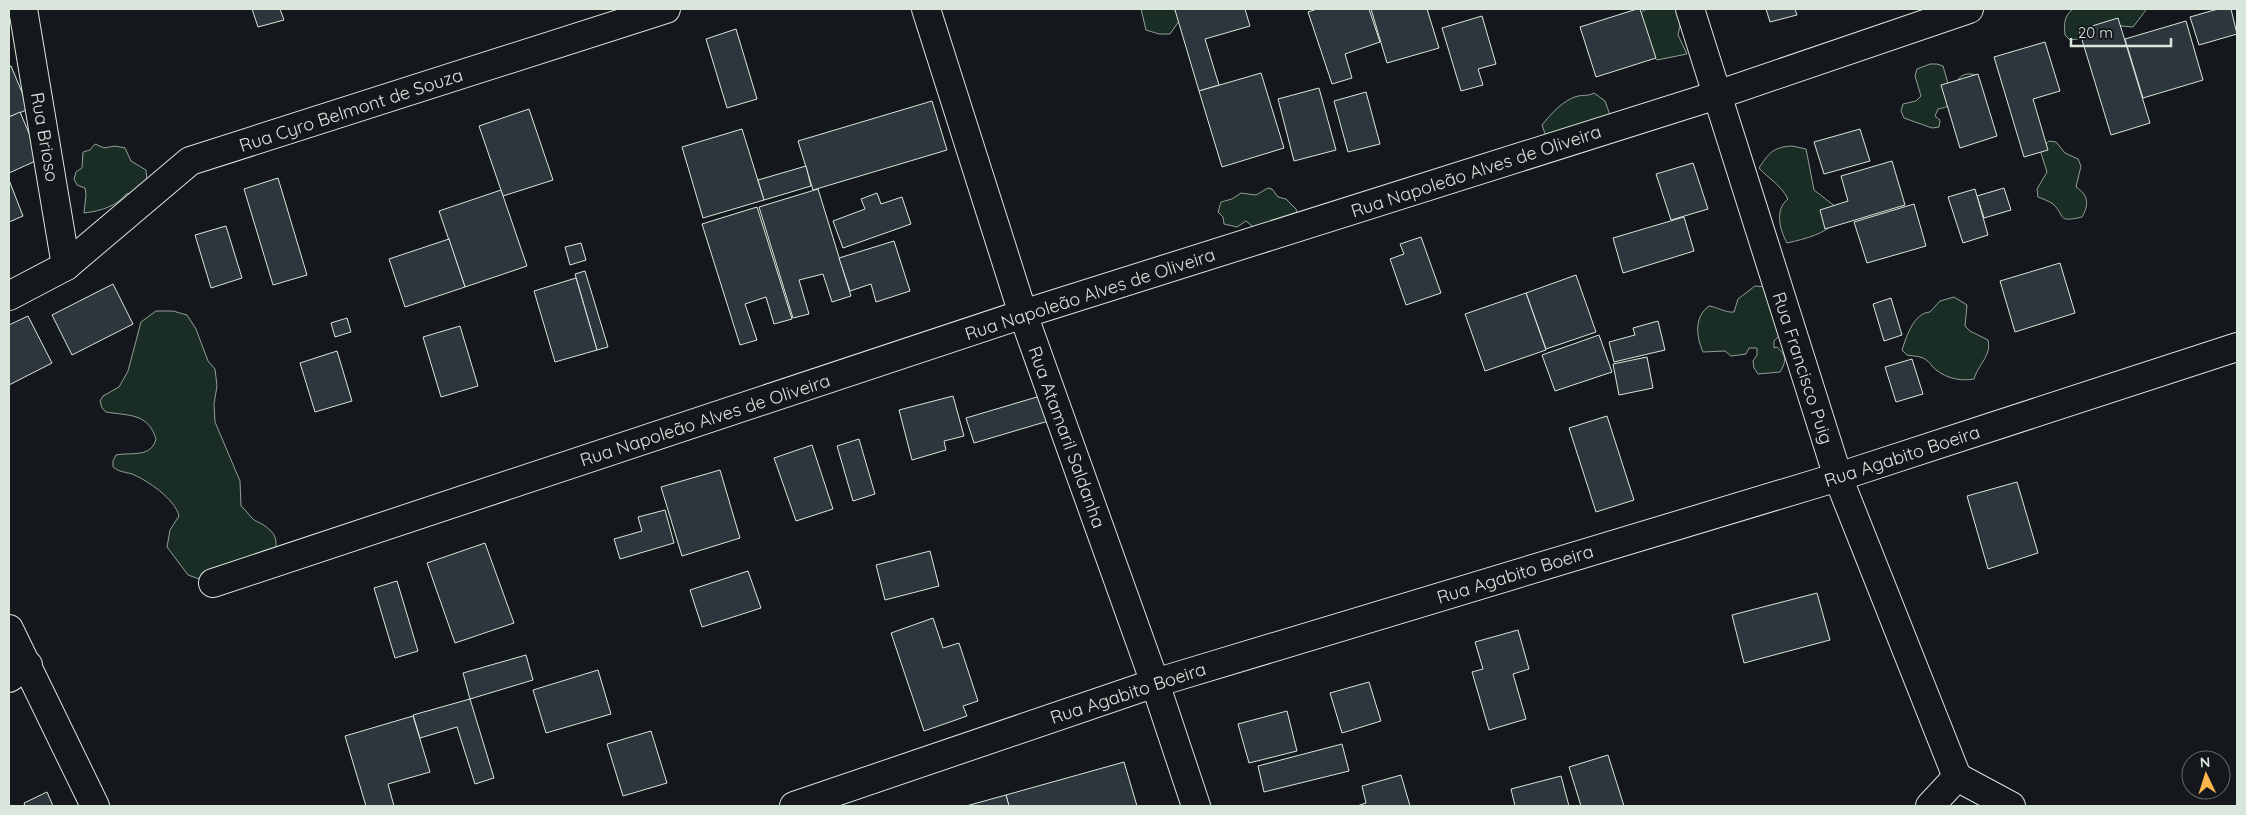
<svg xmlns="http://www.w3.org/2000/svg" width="2246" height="815" viewBox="0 0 2246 815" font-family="Quicksand,sans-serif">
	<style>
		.green { fill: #1a2d24; stroke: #939e99 }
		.building { fill: #2c363c; stroke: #d8e6dc }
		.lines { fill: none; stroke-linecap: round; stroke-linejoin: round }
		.street-casing { stroke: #d8e6dc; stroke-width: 30 }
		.street { stroke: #14181c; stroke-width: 28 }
		.labels { text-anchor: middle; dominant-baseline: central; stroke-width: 4; stroke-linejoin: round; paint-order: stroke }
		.street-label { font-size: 18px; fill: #d8e6dc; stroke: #14181c }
	</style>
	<rect width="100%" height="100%" fill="#14181c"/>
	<g class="green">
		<polygon points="1141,9 1194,9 1192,15 1179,21 1170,34 1159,34 1146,30"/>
		<polygon points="1652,9 1679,9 1681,21 1678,35 1687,54 1657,60 1646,50 1639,15 1644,10"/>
		<path d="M2073,9H2146V10L2133,27L2110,25L2092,37L2070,40L2065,35C2064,23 2064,16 2073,9Z"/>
		<path d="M1930,64H1937L1943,66L1949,87L1955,86C1959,75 1965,72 1976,75C1965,91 1957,106 1938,109L1935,116L1940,120L1939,127L1932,128L1904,118L1901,111L1903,104L1916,101L1921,96L1915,76L1917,69Z"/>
		<path d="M1594,93L1605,101L1610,115L1547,139L1542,125C1550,115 1564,99 1578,96C1584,95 1588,96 1594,93Z"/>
		<path d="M2049,141L2056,142L2065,153L2078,159L2081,166L2076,187C2089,195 2089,205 2082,217C2056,223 2066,216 2053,204C2049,201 2043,199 2038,197L2037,189L2047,172L2040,150Z"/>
		<path d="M95,144L104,148L115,146L125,148L131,161L146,170L147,181L136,192L126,194C117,206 101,211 84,213L86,195L85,188L77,185L74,179L76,172L82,168L83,152L90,150Z"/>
		<path d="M1792,146L1806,149L1814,190L1836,207L1838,220C1823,235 1808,238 1787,243C1780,230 1774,210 1788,199C1780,184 1770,180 1759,168C1769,153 1773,147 1792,146Z"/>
		<polygon points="1268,188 1272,189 1278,197 1286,199 1296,209 1298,216 1254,231 1251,225 1246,221 1237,227 1224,224 1223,217 1218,212 1221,202 1232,199 1241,193 1256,195"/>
		<path d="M1755,286L1769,287L1784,331L1774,341V348L1777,347C1786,355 1787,361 1780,372L1758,374L1754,368L1753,361L1757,355V348H1749L1746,354L1731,356L1725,351L1703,352C1696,336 1694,317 1709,306C1718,307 1725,313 1734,312L1738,299Z"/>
		<path d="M1954,297L1967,305L1965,326L1970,331L1988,340C1992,355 1978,365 1974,379C1959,382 1942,377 1932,366C1929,362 1927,360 1923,358C1918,356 1912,356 1907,355L1902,350C1907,335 1914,313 1930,312L1940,301Z"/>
		<path d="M156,311H173L187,315L196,329L208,361L215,369L217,386L214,404L215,422L240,481L241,506C246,510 248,514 252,518C254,521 259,522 262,524C279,535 277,541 274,559L205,581L188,575L167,547L170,530L179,516C175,499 147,480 132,474C125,472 119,472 113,467V461L116,455C132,452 151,458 156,439C148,413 130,416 106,412L102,408L100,401L103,396L119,387L128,371L141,322Z"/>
	</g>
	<g class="building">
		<polygon points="252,9 280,9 284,20 258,27"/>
		<polygon points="1178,9 1245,9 1250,26 1205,39 1219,85 1199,91 1175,10"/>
		<polygon points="1317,9 1369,9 1380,42 1345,54 1352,78 1332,84 1308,12"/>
		<polygon points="1371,9 1427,9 1439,48 1387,63"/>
		<polygon points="1637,9 1640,9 1656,58 1596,77 1580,27"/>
		<polygon points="1766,9 1795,9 1797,15 1770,22"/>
		<polygon points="2218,9 2231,9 2237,34 2199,45 2190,17"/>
		<polygon points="1482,16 1496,64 1478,69 1483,85 1461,91 1442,28"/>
		<polygon points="2118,18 2150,123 2111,135 2079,30"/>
		<polygon points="2186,21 2203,80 2143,98 2125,39"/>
		<polygon points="736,29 757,99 727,108 706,39"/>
		<polygon points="2045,42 2060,91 2033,99 2048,150 2024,157 1994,57"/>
		<polygon points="11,66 29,109 9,117 9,67"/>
		<polygon points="1261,73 1284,148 1222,167 1199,91"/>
		<polygon points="1978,74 1997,136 1960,148 1941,85"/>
		<polygon points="1319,88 1336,150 1294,161 1278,99"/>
		<polygon points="1366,92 1380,144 1348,152 1334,101"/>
		<polygon points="932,101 947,150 813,190 798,141"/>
		<polygon points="529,109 553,180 503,196 479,126"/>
		<polygon points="20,112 40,159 9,173 9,117"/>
		<polygon points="742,129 764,200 703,218 682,147"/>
		<polygon points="1860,129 1870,161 1824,174 1814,142"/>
		<polygon points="1892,161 1905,205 1825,229 1820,210 1848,201 1841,176"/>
		<polygon points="1693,163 1708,209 1671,220 1656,174"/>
		<polygon points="806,166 811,186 764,200 758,180"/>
		<polygon points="278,178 307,275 273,285 244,189"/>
		<polygon points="9,180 23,216 9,222"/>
		<polygon points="2004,188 2011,210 1984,218 1977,196"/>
		<polygon points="818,189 851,296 832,302 823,274 799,280 809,314 793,318 759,207"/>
		<polygon points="1975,189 1988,235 1963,243 1948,197"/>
		<polygon points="501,190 527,266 465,287 439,211"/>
		<polygon points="877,193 881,204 902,197 911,224 843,248 833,221 865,209 861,199"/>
		<polygon points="1914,204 1926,246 1867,263 1854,222"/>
		<polygon points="757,207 792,319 774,324 766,297 745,304 757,340 740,345 702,224"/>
		<polygon points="1684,217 1694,251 1623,273 1613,238"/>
		<polygon points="226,226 242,278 211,288 195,235"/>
		<polygon points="1421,237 1441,293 1406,305 1390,259 1404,254 1400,244"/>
		<polygon points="449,239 465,287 405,307 389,259"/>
		<polygon points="894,241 910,291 876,302 871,284 850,291 839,258"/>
		<polygon points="581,243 586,260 570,265 565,247"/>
		<polygon points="2060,263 2075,313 2015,332 2000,281"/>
		<polygon points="585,271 608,347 597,350 575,274"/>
		<polygon points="1576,275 1596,332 1546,349 1526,293"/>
		<polygon points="576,278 597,350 555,362 534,291"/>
		<polygon points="113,284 133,324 72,355 52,315"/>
		<polygon points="1526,293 1546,350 1485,371 1465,314"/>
		<polygon points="1891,298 1902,335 1884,341 1873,304"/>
		<polygon points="28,316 52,363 9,385 9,325"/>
		<polygon points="347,318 351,332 335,337 331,323"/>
		<polygon points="1658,321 1665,350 1614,362 1609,342 1635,335 1633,328"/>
		<polygon points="460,326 478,386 441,397 423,337"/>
		<polygon points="1599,335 1612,372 1555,391 1542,355"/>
		<polygon points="337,351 352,401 315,412 300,363"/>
		<polygon points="1647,357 1653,388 1619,395 1613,364"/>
		<polygon points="1912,359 1923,394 1896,402 1885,367"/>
		<polygon points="1047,394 1055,419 974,443 966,418"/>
		<polygon points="953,396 964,436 944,441 946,450 912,460 899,410"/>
		<polygon points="1607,416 1634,500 1596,512 1569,428"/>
		<polygon points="859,439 875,494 853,501 837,446"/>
		<polygon points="812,445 833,509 796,521 774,458"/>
		<polygon points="720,470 740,538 682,556 661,487"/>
		<polygon points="2017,482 2038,553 1988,569 1967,496"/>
		<polygon points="665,510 674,543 620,559 614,539 642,531 638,517"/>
		<polygon points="485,543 514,623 455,643 427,563"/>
		<polygon points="930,551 939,586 885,600 876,565"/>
		<polygon points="748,571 761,608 702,627 690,590"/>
		<polygon points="397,581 418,651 395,658 374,588"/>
		<polygon points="1817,593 1830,640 1744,663 1732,615"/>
		<polygon points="933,618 943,648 959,643 978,701 963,706 967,716 924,731 891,633"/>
		<polygon points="1518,630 1529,669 1513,674 1526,719 1489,730 1472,672 1483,669 1475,642"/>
		<polygon points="526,655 533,680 470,699 463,673"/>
		<polygon points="598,670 611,714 546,733 533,690"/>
		<polygon points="1369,682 1381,721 1342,733 1330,693"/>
		<polygon points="470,699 494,778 475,784 457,727 420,738 413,715"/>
		<polygon points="1287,711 1297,751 1249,763 1238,724"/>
		<polygon points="413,716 430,772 388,784 394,806 366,806 345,736"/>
		<polygon points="651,731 667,783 623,796 607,744"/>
		<polygon points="1342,744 1349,771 1264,792 1258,766"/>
		<polygon points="1608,755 1624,806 1581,806 1569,767"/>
		<polygon points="1124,762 1137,806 1009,806 1006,795"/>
		<polygon points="1401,775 1410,806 1357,806 1366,803 1362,786"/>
		<polygon points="1561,776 1569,806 1515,806 1511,789"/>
		<polygon points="47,792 53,806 25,806 24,803"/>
		<polygon points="1006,795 1009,806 966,806"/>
	</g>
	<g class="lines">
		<g class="street-casing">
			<g id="street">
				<polyline points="23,9 66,266"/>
				<polyline points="926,9 1023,314 1155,683 1196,806"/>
				<polyline points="1690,9 1838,477 1957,777"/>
				<polyline points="9,296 66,266 190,161 666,9"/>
				<polyline points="213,583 1023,314 1717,95 1969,9"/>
				<polyline points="9,629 95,806"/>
				<polyline points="9,678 28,665"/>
				<polyline points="1957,777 2011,806"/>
				<polyline points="794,806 1155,683 1838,477 2237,347"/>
				<polyline points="1930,806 1957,777"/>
			</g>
		</g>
		<use href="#street" class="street"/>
	</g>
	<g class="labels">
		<g class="street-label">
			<text transform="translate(351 110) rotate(-18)">Rua Cyro Belmont de Souza</text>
			<text transform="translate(45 137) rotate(80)">Rua Brioso</text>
			<text transform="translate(1476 171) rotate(-18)">Rua Napoleão Alves de Oliveira</text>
			<text transform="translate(1090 294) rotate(-18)">Rua Napoleão Alves de Oliveira</text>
			<text transform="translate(1803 368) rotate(72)">Rua Francisco Puig</text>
			<text transform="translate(705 420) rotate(-18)">Rua Napoleão Alves de Oliveira</text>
			<text transform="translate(1067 437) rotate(70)">Rua Atamaril Saldanha</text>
			<text transform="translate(1902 456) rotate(-18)">Rua Agabito Boeira</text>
			<text transform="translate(1515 574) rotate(-17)">Rua Agabito Boeira</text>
			<text transform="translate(1128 693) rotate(-18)">Rua Agabito Boeira</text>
		</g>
	</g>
	<rect width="2246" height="815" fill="none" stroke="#d8e6dc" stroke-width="20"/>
	<g transform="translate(2206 775) rotate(356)"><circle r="24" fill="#14181c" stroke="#626a69"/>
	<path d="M0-4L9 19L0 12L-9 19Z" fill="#ffb74d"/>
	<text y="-8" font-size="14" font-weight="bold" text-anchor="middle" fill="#d8e6dc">N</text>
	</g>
	<path d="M2071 38v8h100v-8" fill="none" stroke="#d8e6dc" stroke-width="2.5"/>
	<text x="2078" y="38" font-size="15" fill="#d8e6dc" stroke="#14181c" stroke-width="4" paint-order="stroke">20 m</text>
</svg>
